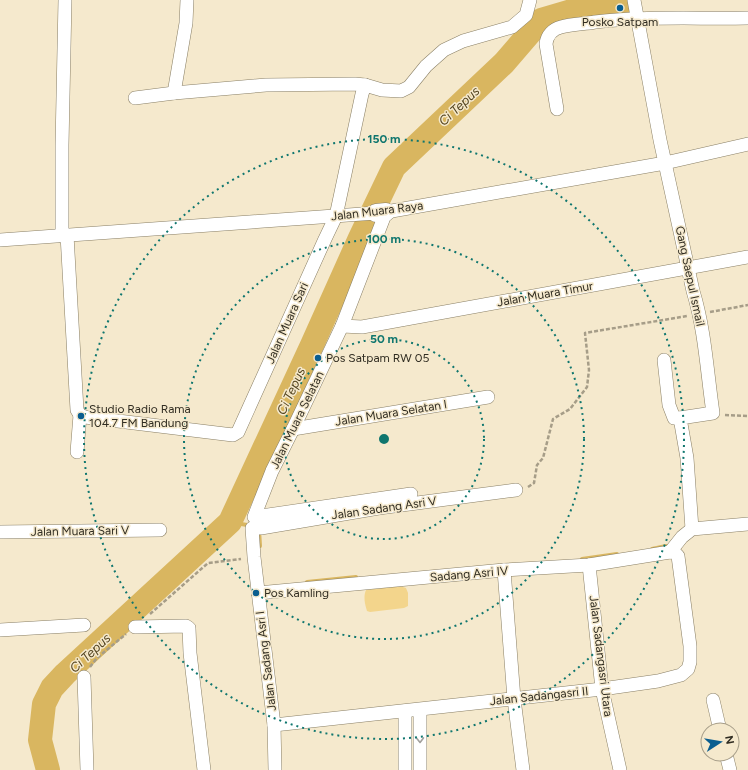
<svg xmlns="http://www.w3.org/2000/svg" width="748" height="770" viewBox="0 0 748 770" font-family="Figtree,sans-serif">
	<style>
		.green { fill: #f3d58c }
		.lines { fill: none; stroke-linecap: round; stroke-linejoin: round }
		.stream { stroke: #d9b660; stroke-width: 4 }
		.river { stroke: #d9b660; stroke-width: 24 }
		.street-casing { stroke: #897f65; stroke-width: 14 }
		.secondary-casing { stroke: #897f65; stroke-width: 19 }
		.path { stroke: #a69d88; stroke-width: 2.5; stroke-dasharray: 4 2; stroke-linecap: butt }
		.street { stroke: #fff; stroke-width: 13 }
		.secondary { stroke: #fff; stroke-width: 18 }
		.oneway { stroke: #a2a09c }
		.ring { fill: none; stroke: #0f766e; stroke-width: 2; stroke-dasharray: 2 4 }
		.poi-dot { fill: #0a5e90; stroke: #f5e9cd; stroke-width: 1.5 }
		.labels { text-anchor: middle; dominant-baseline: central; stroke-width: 3; stroke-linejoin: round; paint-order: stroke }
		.poi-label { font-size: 12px; fill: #312d22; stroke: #f5e9cd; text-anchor: start }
		.street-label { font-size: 12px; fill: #312d22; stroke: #f5e9cd }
		.water-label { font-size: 13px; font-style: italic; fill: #554621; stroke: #f5e9cd }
		.centre { fill: #0f766e; stroke: #f5e9cd; stroke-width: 2 }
		.ring-label { font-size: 12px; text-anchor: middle; font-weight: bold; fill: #0f766e; stroke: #f5e9cd; stroke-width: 3; stroke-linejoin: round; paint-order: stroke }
	</style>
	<rect width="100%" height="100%" fill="#f5e9cd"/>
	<path class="green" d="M400,586L406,588L408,593V606L404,608L370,612L367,611C365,605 363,596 366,590Z"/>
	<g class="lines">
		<g class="stream">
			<polyline points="230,522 247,525"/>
			<polyline points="259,529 260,546"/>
			<polyline points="652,549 666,546 670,547"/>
			<polyline points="582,559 617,554"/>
			<polyline points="307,582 356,577"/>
		</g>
		<polyline class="river" points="48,770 40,740 44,704 52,688 65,674 230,522 312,345 360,238 394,167 504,63 541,20 592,5 628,0"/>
		<g class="street-casing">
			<g id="street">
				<path d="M634,0L660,140L693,291C705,330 707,372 713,413L680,418L687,458L692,529"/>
				<polyline points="365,85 382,90 401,91 409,87 426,66 444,50 463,41 512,27 526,15 530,0"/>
				<polyline points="174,93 186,23 187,0"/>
				<path d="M557,109L546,44C547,35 553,29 561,27C572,24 584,24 595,22C645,16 697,19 748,18"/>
				<polyline points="67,235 77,410 80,415 85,417 233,435 238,432 325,239 336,216 362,94 365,85 355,84 266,85 174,93 135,98"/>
				<polyline points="62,236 62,145 65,0"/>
				<polyline points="0,240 376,213"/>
				<polyline points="342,326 362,327 748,257"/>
				<polyline points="664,360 669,405 674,418 680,418"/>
				<polyline points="293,429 488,397"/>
				<polyline points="77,452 80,415"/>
				<polyline points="411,494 254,517 272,471 293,429 342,326 386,212 665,163 748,144"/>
				<polyline points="0,532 160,530"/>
				<polyline points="670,552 682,537 692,529 748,524"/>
				<polyline points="589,565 602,689 620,770"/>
				<polyline points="504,570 514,699 523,770"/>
				<polyline points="258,593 504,570 589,565 670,552 675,553 678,556 690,646 690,662 688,669 681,675 658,681 602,689 274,725"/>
				<polyline points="135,627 186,626 189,628 190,653 204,770"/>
				<polyline points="0,630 84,625"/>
				<polyline points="84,677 87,770"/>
				<polyline points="713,700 720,730"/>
				<polyline points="420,710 420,770"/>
				<polyline points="405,711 405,770"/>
				<polyline points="726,754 730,770"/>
				<polyline points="275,770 274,725 254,557 252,528 261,528 379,508 516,490"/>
			</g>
		</g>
		<g class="secondary-casing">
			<polyline id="secondary" points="376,213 386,212"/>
		</g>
		<g class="path">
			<polyline points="710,312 748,305"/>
			<polyline points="725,415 748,416"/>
			<polyline points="528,487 534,483 537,465 543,458 553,419 570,409 587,387 589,370 585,333 687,316"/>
			<polyline points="150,614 208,563 241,559"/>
			<polyline points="90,667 97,658 126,634"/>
		</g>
		<use href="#street" class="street"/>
		<use href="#secondary" class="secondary"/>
	</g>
	<defs><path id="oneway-chevron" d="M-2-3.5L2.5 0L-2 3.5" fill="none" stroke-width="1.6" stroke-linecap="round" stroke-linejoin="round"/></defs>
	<use class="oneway" href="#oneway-chevron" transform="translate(420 740) rotate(89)"/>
	<g class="ring">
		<circle cx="384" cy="439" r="100"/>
		<circle cx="384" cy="439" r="200"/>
		<circle cx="384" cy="439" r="300"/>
	</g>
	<g class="poi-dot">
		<circle cx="620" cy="8" r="4"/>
		<circle cx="318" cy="358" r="4"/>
		<circle cx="81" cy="416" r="4"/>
		<circle cx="256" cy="593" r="4"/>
	</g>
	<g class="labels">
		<g class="poi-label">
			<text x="620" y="22" text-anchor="middle">Posko Satpam</text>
			<text x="326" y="358">Pos Satpam RW 05</text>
			<text x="89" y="409">Studio Radio Rama<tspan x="89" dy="14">104.7 FM Bandung</tspan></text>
			<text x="264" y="593">Pos Kamling</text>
		</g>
		<g class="street-label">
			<text transform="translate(377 211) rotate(-7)">Jalan Muara Raya</text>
			<text transform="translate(690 276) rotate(78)">Gang Saepul Ismail</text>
			<text transform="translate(545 294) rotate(-10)">Jalan Muara Timur</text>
			<text transform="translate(287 323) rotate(-66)">Jalan Muara Sari</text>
			<text transform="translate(391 413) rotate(-9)">Jalan Muara Selatan I</text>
			<text transform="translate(297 420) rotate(-64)">Jalan Muara Selatan</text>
			<text transform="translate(384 508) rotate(-8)">Jalan Sadang Asri V</text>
			<text transform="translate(80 531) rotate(-1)">Jalan Muara Sari V</text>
			<text transform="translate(469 574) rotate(-5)">Sadang Asri IV</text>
			<text transform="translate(601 656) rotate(83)">Jalan Sadangasri Utara</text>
			<text transform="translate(266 661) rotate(-97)">Jalan Sadang Asri I</text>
			<text transform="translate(539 696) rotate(-6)">Jalan Sadangasri II</text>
		</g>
		<g class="water-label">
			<text transform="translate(459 106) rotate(-43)">Ci Tepus</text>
			<text transform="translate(291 391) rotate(-65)">Ci Tepus</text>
			<text transform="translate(90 653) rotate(-43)">Ci Tepus</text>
		</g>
	</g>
	<circle cx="384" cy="439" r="6" class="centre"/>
	<g class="ring-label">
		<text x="384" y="143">150 m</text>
		<text x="384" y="243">100 m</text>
		<text x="384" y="343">50 m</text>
	</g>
	<g transform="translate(720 742) rotate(78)"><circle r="19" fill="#f5e9cd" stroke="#a79e89"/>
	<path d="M0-3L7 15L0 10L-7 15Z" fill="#0a5e90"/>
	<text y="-6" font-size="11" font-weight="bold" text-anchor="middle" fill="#312d22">N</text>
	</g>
</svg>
